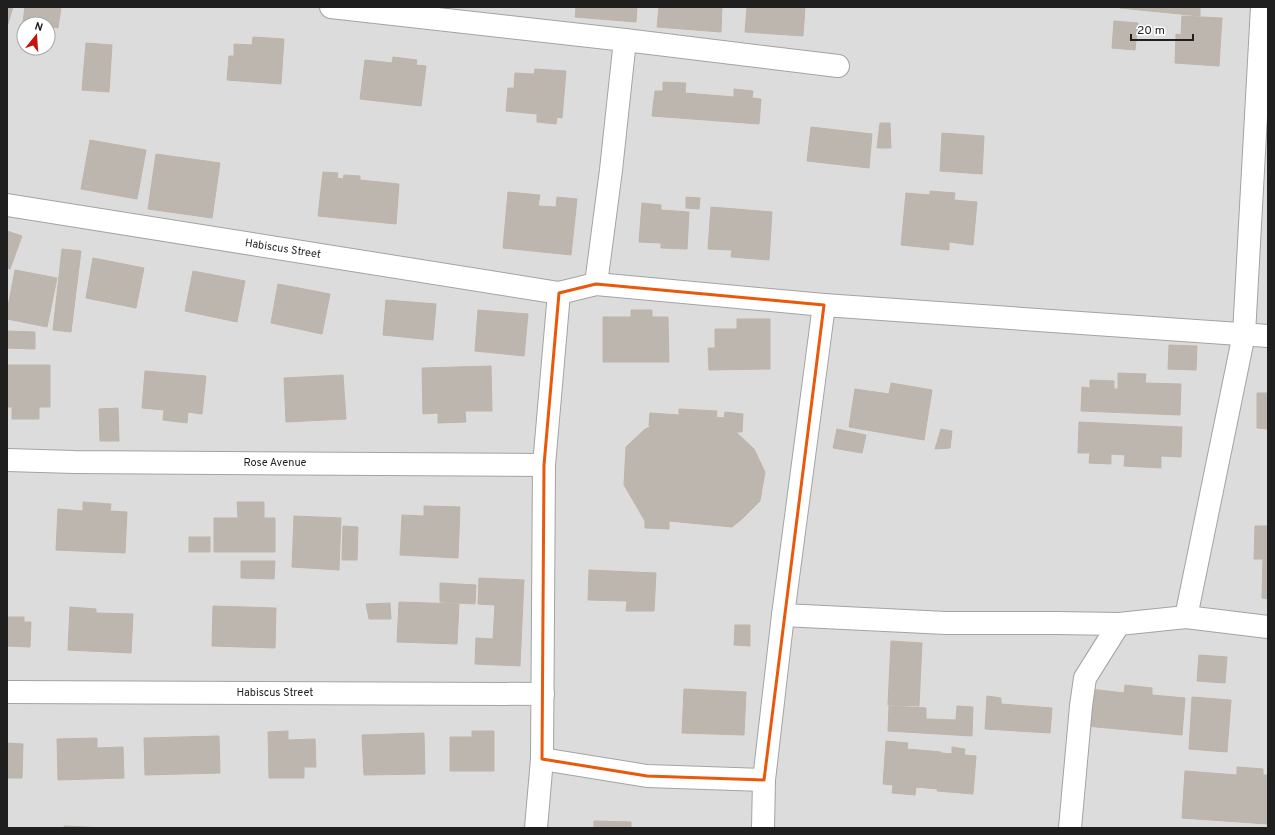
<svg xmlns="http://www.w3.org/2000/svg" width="1275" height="835" viewBox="0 0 1275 835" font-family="Overpass,sans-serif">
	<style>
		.residential { fill: #dddcdc; fill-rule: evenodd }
		.building { fill: #bcb6af; stroke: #c0b4a9 }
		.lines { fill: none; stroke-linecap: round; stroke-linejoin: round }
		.street-casing { stroke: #a3a3a3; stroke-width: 24 }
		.street { stroke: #fff; stroke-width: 22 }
		.marked { fill: none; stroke: #e8590c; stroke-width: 3; stroke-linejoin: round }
		.labels { text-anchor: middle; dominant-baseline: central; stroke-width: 4; stroke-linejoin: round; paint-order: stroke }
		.street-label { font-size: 11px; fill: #1f1f1f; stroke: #fff }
	</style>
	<rect width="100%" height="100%" fill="#efece6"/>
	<path class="residential" d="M7,7H1268V828H7ZM24,24H48V48H24Z"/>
	<g class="building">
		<polygon points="7,7 13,7 7,27"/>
		<polygon points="25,7 61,7 58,28 48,26 48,24 34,24 23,22"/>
		<polygon points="576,7 637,7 636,22 575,17"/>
		<polygon points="659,7 722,7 721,32 657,27"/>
		<polygon points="747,7 805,7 803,36 745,32"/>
		<polygon points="1120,7 1200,7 1200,16 1120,8"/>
		<polygon points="1182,16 1222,18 1219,66 1175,63 1176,34 1181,35"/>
		<polygon points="1114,21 1138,23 1135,50 1112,48"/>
		<polygon points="253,37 284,39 281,84 227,80 229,56 234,56 234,44 252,45"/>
		<polygon points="86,43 112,45 109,92 82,90"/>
		<polygon points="393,57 417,60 416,65 426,66 421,106 360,99 365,60 392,63"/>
		<polygon points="535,69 566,71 562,118 557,117 556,124 537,122 537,114 506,111 508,88 514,88 515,73 534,74"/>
		<polygon points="663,82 686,83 685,93 734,97 734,89 753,91 752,98 761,99 759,124 652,116 655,91 663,91"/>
		<polygon points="880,123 890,123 891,148 877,148"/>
		<polygon points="811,127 872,134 869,168 807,161"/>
		<polygon points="942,133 984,136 982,174 940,171"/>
		<polygon points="90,140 146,150 137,199 81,189"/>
		<polygon points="156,154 220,163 212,218 148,209"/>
		<polygon points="323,172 338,173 337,178 343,179 344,175 360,176 360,180 399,184 396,224 318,216"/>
		<polygon points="930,191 955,193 954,200 977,202 973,245 949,242 949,250 901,245 906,193 930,195"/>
		<polygon points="508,192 540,195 538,206 556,207 557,197 577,199 571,255 503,248"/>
		<polygon points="686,197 700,198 699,209 686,208"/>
		<polygon points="642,203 661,205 661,210 689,212 687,249 661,248 661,243 639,242"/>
		<polygon points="711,207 772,212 769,260 731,257 732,250 708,249"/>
		<polygon points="7,231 22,236 10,269 7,268"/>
		<polygon points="62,249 81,251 71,332 53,330"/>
		<polygon points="93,258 144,268 136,308 86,298"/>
		<polygon points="15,270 57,278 47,327 7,319 7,312"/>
		<polygon points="193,271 245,281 237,322 185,311"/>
		<polygon points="278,284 330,294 322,334 271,323"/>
		<polygon points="386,300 436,304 433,340 383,335"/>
		<polygon points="478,310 528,314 524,356 475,351"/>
		<polygon points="631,310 652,310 652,317 668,317 669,362 603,362 603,317 631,317"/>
		<polygon points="737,319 770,319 770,369 709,370 708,348 715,348 715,329 737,329"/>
		<polygon points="7,331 35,332 35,349 7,348"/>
		<polygon points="1169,345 1197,346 1196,370 1168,369"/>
		<polygon points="7,365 50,365 50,407 39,407 39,419 12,419 12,407 7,407"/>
		<polygon points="491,366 492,411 465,411 466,422 438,423 438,413 423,414 422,368"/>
		<polygon points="145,371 206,376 202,414 188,412 187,423 163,420 164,410 142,408"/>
		<polygon points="1118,373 1146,374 1145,383 1181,384 1180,415 1081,411 1082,387 1090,388 1090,380 1114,381 1114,389 1118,389"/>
		<polygon points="343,375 346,419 286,422 284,378"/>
		<polygon points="891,383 932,390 924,440 849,427 855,389 889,394"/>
		<polygon points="1257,393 1268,393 1268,429 1257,428"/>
		<polygon points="118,408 119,441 100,441 99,409"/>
		<polygon points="679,409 717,411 716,417 724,418 725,412 743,414 742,432 736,432 754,449 765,472 760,501 742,519 732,527 669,521 669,529 645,528 645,521 624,485 626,447 645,429 652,426 649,426 650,413 679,415"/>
		<polygon points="1079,422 1182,427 1181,457 1161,456 1161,468 1124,466 1125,455 1111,454 1111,464 1089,463 1090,453 1078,453"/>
		<polygon points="837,429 866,435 862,453 833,448"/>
		<polygon points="941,429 952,431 950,448 935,449"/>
		<polygon points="83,502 111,504 110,511 127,512 125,553 56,550 58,509 83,511"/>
		<polygon points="237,502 264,502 264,518 275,518 275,552 214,552 214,518 238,518"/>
		<polygon points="424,506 460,507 458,558 400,555 402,515 424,516"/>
		<polygon points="294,516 341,518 339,570 292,567"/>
		<polygon points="343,526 358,527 357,560 342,560"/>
		<polygon points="1255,526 1268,526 1268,599 1262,598 1263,559 1254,559"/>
		<rect x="189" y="537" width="21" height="15"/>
		<polygon points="241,561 275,561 274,579 241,578"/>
		<polygon points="589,570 656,573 654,611 626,611 627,601 588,600"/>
		<polygon points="479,578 524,580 520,666 475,664 476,638 493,639 495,605 478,604"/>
		<polygon points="440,583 476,585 475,604 440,602"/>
		<polygon points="399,602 459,604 457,644 397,642"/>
		<polygon points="390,603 391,619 369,619 366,604"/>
		<polygon points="213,606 276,608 275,648 212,646"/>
		<polygon points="70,607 96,609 96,613 133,614 131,653 68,650"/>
		<polygon points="7,617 24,617 24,622 31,622 30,647 7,646"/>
		<polygon points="735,625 750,625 750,646 734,645"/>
		<polygon points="891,641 922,643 919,706 888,705"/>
		<polygon points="1199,655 1227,657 1225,683 1197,681"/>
		<polygon points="1125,685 1152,688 1152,695 1185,698 1182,735 1086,726 1090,689 1124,693"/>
		<polygon points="684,689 746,692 744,735 682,733"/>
		<polygon points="987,696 1001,698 1001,704 1052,708 1050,733 985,729"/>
		<polygon points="1192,697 1231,700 1227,752 1189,749"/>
		<polygon points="889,706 926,708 926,719 956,720 957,706 973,707 972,736 888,731"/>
		<polygon points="288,731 288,740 315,739 316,767 304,767 304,778 269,778 268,732"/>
		<polygon points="472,731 494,731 494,771 450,771 450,737 472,737"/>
		<polygon points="424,733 425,774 364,775 362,735"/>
		<polygon points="219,736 220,773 145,775 144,738"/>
		<polygon points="97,738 97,748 123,747 124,778 58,780 57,739"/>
		<polygon points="886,741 908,743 907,749 941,752 938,789 916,787 915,795 892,793 893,785 883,784"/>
		<polygon points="7,743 23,744 22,778 7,778"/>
		<polygon points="952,747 965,749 964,755 976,756 973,794 937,791 941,753 952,754"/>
		<polygon points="1237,767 1263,769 1263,775 1268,775 1268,824 1182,818 1185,771 1237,775"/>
		<polygon points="594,821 631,822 631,828 594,828"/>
		<polygon points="64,826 106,828 64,828"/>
	</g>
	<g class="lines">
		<g class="street-casing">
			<g id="street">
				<polyline points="331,7 625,40 838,66"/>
				<polyline points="7,205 559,293 596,284 824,305 1268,336"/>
				<polyline points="596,284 611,170 625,40"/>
				<polyline points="7,460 74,462 544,465"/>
				<polyline points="783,615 946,623 1056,623 1119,624 1186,617 1268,627"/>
				<polyline points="1186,617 1244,334 1262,7"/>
				<polyline points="7,692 543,694"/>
				<polyline points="542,759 647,776 764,780"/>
				<polyline points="536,828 542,759 544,465 559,293"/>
				<polyline points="763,828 764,780 783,615 824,305"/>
				<polyline points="1070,828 1081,706 1085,678 1119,624"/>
			</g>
		</g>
		<use href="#street" class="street"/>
	</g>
	<path class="marked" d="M596,284L824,305L764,780L647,776L542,759L544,465L559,293Z"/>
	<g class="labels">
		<g class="street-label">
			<text transform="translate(283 249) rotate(9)">Habiscus Street</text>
			<text x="275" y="463">Rose Avenue</text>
			<text x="275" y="693">Habiscus Street</text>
		</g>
	</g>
	<rect width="1275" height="835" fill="none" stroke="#1f1f1f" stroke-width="16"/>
	<g transform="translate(36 36) rotate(17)"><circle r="19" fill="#ffffff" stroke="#a5a5a5"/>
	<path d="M0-3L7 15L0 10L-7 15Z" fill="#c3160b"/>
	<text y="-6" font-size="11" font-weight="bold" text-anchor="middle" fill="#1f1f1f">N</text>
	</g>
	<path d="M1131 34v6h62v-6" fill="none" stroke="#1f1f1f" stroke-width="2"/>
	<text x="1137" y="34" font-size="12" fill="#1f1f1f" stroke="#ffffff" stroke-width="3" paint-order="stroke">20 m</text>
</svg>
